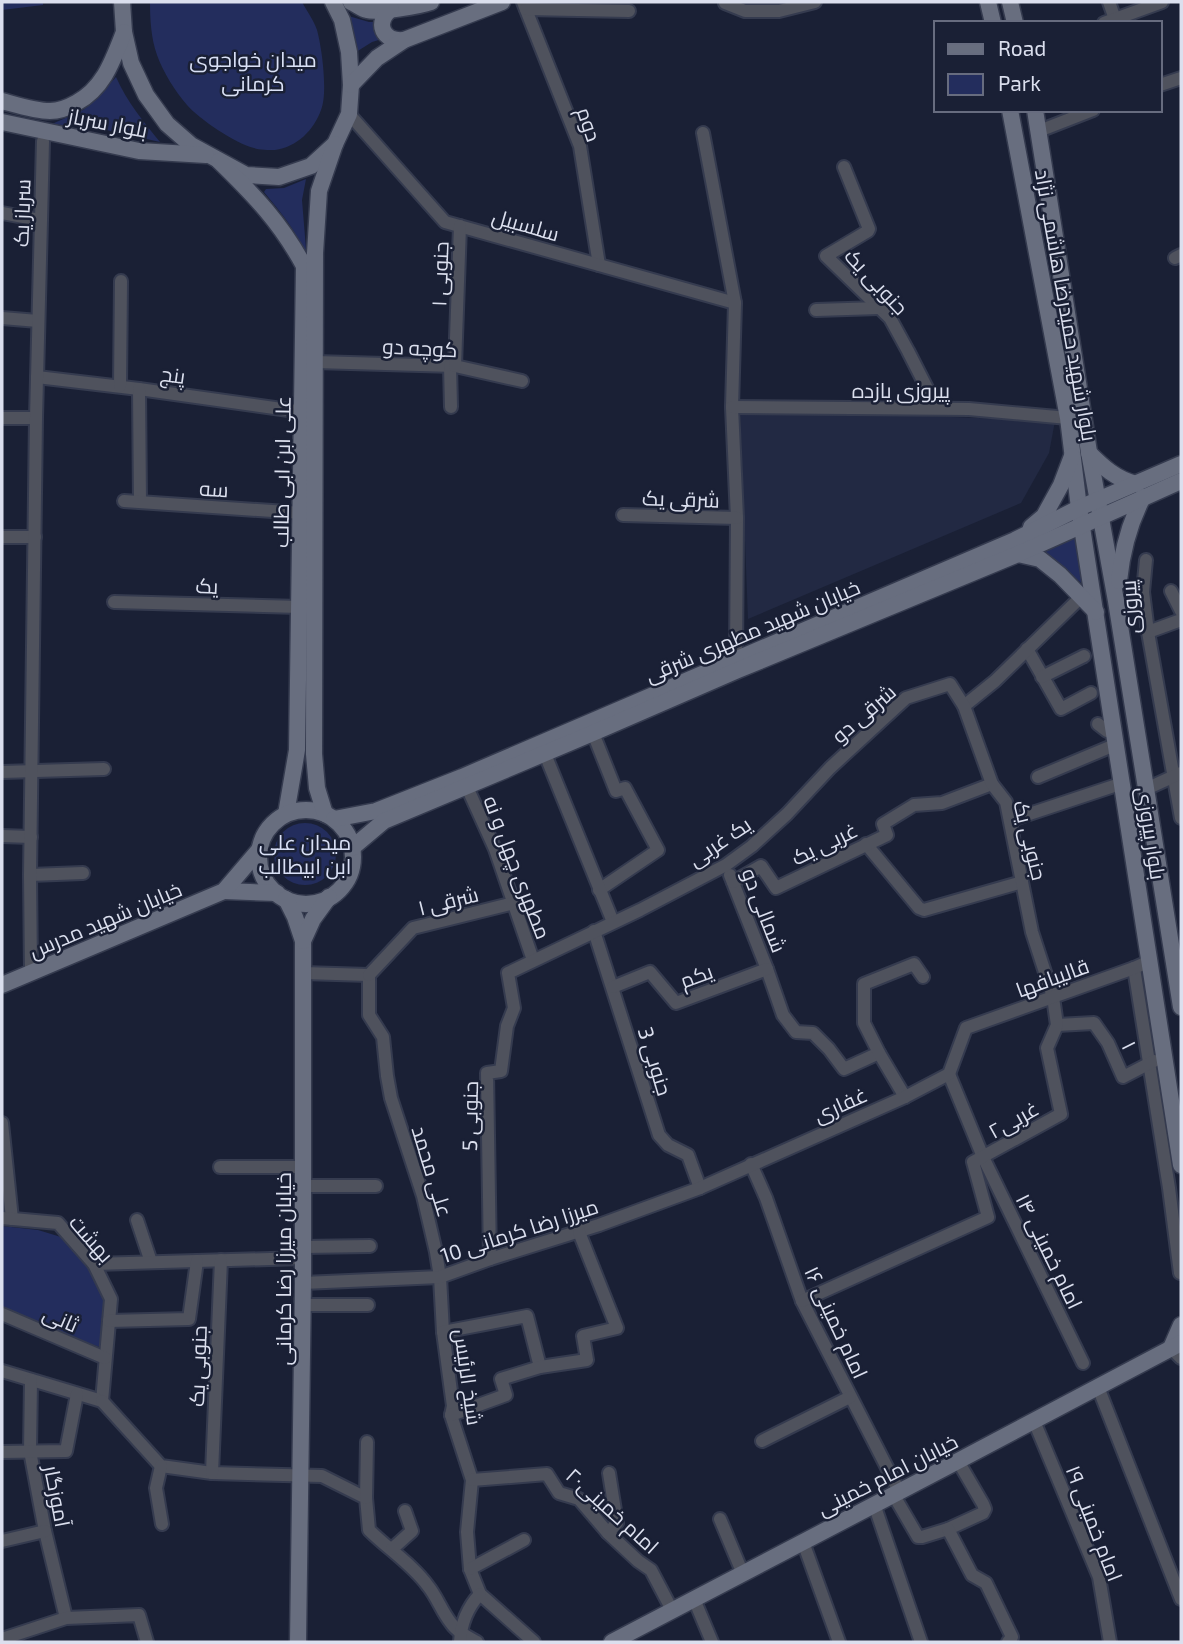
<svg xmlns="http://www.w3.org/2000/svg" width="1183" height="1644" viewBox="0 0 1183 1644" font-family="'Exo 2',Cairo,sans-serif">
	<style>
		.built { fill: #222943 }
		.green { fill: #232d5d }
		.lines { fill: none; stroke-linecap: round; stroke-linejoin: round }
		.minor-casing { stroke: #353b4f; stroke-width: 16 }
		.secondary-casing { stroke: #353b4f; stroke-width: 19 }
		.minor { stroke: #4f525d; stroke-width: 12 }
		.secondary { stroke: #686e7f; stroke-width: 16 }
		.labels { text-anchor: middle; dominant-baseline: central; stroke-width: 5; stroke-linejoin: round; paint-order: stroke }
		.park-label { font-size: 21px; fill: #dae1f6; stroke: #1a2035 }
		.street-label { font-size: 21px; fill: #dbdfee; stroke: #1a2035 }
	</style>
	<rect width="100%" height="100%" fill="#1a2035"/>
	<polygon class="built" points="740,409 1055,421 1049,453 1021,503 748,619"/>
	<g class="green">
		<polygon points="2,2 43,2 43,5 2,10"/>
		<path d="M150,2H302C307,11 314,21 317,30C322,48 328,93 321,110C314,130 297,147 275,150C269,150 259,150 254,148C236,144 199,119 187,105C175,91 163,72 157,55C151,38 150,19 150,2Z"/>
		<polygon points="345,15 369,22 378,22 382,39 372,42 353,54"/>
		<path d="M116,77C127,102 143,121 160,142L102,129L52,124L83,110L92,103Z"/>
		<path d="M306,179L302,200L307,261C299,233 282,214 264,192L266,189L284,188Z"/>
		<polygon points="1076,534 1084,585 1041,551"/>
		<circle cx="305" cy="854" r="31"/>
		<polygon points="2,1226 38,1230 61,1237 86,1262 105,1296 102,1348 2,1311"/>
	</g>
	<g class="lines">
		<g class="minor-casing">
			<g id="minor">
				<polyline points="523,2 580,146 599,265"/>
				<polyline points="1109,2 1115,19"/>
				<polyline points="725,3 745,11 779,11 815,2"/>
				<polyline points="526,9 629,11"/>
				<polyline points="1104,23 1162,2"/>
				<polyline points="1160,85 1181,78"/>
				<polyline points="349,114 445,222 735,303"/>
				<polyline points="1039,131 1093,110"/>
				<polyline points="703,133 735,303 732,407 737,518 736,659"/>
				<polyline points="844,167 869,229 868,231 826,256 890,318 908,351 937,408"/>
				<polyline points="2,213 40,220"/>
				<polyline points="1175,258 1181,255"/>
				<polyline points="816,310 879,308"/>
				<polyline points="2,318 38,321"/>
				<polyline points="315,362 455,366 522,381"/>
				<polyline points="450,366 451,407"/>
				<polyline points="455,366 460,226"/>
				<polyline points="37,377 139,389 303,412"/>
				<polyline points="120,386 121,281"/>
				<polyline points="139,389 140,502"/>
				<polyline points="732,407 969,409 1068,418"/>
				<polyline points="2,418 36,418"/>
				<polyline points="124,501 302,513"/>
				<polyline points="623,515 737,518"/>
				<polyline points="2,537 35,537"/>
				<polyline points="1146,560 1143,592 1148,632 1181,818"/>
				<polyline points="1171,591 1181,611"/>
				<polyline points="114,602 300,607"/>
				<polyline points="1148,632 1181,620"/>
				<polyline points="1027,649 1061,709 1091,693"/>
				<polyline points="1042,677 1084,656"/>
				<polyline points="964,706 995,681 1081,597"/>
				<polyline points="1098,724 1107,731 1114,729"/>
				<polyline points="593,733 616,791 625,788 658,850 599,890"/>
				<polyline points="545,754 613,922"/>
				<polyline points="2,772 104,769"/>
				<polyline points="1038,777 1117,744"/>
				<polyline points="467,787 495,849 533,960"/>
				<polyline points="1146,789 1181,773"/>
				<polyline points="1011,820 1123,783"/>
				<polyline points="2,836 31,837"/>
				<polyline points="866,844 919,908 924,910 1022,882"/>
				<polyline points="30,875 83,873"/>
				<polyline points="730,875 767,969 783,1015 796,1032 813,1033 829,1049 844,1069 879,1053"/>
				<polyline points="733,882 761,866 776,888 887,835 883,824 914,805 942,803 992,784"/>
				<polyline points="594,931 659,1135 668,1145 688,1155 700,1188"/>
				<polyline points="1134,968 1169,1188 1180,1273"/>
				<polyline points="31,972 30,875 36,418 43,141"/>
				<polyline points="303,973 369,975"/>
				<polyline points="369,975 369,1015 383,1037 387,1076 391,1098 423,1196 436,1252 440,1277 443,1332 453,1406 451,1415 472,1480 467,1532 470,1569 480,1594 534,1642"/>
				<polyline points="369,975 413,928 514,903"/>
				<polyline points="613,987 650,972 676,1003 767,969"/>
				<polyline points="1057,1025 1094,1023 1108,1043 1123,1077 1154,1061"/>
				<polyline points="949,1074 983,1157 1083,1363"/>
				<polyline points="905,1097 879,1053 864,1023 864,984 914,964 923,977"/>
				<polyline points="2,1123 12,1219"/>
				<polyline points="751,1164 766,1198 802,1301 899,1491"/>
				<polyline points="220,1167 303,1167"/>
				<polyline points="303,1186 376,1186"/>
				<polyline points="2,1218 58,1223 94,1264 111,1299 102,1401"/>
				<polyline points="137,1220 151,1262"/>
				<polyline points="303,1247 370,1246"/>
				<polyline points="490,1259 487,1073 501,1071 507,1026 514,1008 508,973 640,910 726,865 752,846 787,814 830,768 906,698 950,684 964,706 992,784 1006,802 1032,932 1053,997 1057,1025 1047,1048 1061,1114 973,1162 988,1217 802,1301"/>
				<polyline points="94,1264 303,1258"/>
				<polyline points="303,1283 440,1277 490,1259 599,1225 700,1188 905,1097 949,1074 966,1028 1134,968 1150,961"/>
				<polyline points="303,1305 368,1305"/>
				<polyline points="2,1314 105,1358"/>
				<polyline points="109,1321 189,1319 197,1261"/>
				<polyline points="443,1332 527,1316 540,1367"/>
				<polyline points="1171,1348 1181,1358"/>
				<polyline points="2,1371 102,1401"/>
				<polyline points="31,1380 30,1451 45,1531 66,1618"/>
				<polyline points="1098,1387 1181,1599"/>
				<path d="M102,1401L161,1466L212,1473L322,1476L366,1498L369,1530C388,1549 412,1564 428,1586C437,1597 442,1612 451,1623C457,1632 468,1637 477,1642"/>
				<polyline points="451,1415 506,1395 501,1379 540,1367 587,1360 583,1336 617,1328 579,1232"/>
				<polyline points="1034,1421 1099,1577 1110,1642"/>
				<polyline points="762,1441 850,1397"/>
				<polyline points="2,1452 66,1451 77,1394"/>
				<polyline points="161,1466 156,1488 162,1524"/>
				<polyline points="212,1473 221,1260"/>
				<polyline points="472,1480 547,1474 559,1493 579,1499 608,1533 638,1561 651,1570 672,1610"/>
				<polyline points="893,1494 918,1537 922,1537 948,1529 983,1513 985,1509 983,1504 958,1461"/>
				<polyline points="366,1498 367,1442"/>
				<polyline points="874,1504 921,1642"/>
				<polyline points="720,1519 743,1574"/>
				<polyline points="948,1529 972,1575 986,1583 1012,1637 1008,1642"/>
				<polyline points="608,1533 617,1523 609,1473"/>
				<polyline points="2,1541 45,1531"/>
				<polyline points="803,1542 839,1642"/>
				<polyline points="392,1549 412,1531 405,1511"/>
				<polyline points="470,1569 524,1540"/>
				<polyline points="694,1599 712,1642"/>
				<polyline points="2,1639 66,1618 139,1615 147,1642"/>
				<path d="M460,1642C461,1623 467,1608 480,1594"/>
			</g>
		</g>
		<g class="secondary-casing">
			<g id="secondary">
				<polyline points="122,2 124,32 131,63 146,95 167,124 191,145 246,175 279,177 311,166 335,144 349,114 351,85 349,52 342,20 333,2"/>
				<path d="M351,2C356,4 362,9 367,10C378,13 420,6 431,2"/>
				<polyline points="988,2 993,23"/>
				<polyline points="1010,2 1015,23"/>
				<path d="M391,9C374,23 383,42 404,40"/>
				<polyline points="351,85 377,58 404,40 502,2"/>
				<path d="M2,101C17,105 35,111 50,111C59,111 69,107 76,103C104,88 113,60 124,32"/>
				<polyline points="1010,110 1068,418 1079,508 1181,1165"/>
				<polyline points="1035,110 1089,452 1116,601 1181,1007"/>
				<polyline points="2,122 139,151 206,155"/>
				<path d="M219,161C254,195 281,223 304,266L297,750L286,814"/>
				<path d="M1089,453C1103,467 1116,479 1136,484"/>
				<polyline points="1031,527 1044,516 1061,485 1072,456"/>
				<polyline points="1018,554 1040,559 1060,575 1096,612"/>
				<path d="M1119,581C1122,551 1129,524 1143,497"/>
				<circle cx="306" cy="857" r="47"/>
				<polyline points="325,814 317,788 314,754 315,253 319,191 335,144"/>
				<polyline points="334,819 376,811 462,777 1015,540 1079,508 1181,464"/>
				<polyline points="352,848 384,821 593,733 738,670 1018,554 1181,481"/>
				<polyline points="224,891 277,893"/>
				<polyline points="286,899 295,917 303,941 303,1283 298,1642"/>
				<polyline points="303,941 313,919 329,897"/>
				<polyline points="2,985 224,891 259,850"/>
				<polyline points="1171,1348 1181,1325"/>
				<polyline points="612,1642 958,1461 1181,1343"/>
			</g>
		</g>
		<use href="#minor" class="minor"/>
		<use href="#secondary" class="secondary"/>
	</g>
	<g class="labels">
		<g class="park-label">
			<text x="253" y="58">میدان خواجوی<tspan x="253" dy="24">کرمانی</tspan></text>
			<text x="305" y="841">میدان علی<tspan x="305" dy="24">ابن ابیطالب</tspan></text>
		</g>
		<g class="street-label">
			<text transform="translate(108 122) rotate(11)">بلوار سرباز</text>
			<text transform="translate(590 124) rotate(71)">دوم</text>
			<text transform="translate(21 213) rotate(-88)">سرباز یک</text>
			<text transform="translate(526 224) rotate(16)">سلسبیل</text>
			<text transform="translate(439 274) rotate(-88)">جنوبی ۱</text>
			<text transform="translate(877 281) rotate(47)">جنوبی یک</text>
			<text transform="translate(1067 305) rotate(80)">بلوار شهید حمیدرضا هاشمی نژاد</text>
			<text transform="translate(420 347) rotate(3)">کوچه دو</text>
			<text transform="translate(173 374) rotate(8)">پنج</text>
			<text x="901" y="389">پیروزی یازده</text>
			<text transform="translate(281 472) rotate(-89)">علی ابن ابی طالب</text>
			<text transform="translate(214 488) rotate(4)">سه</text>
			<text transform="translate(681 498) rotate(2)">شرقی یک</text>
			<text transform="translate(207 585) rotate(2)">یک</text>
			<text transform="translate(1129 607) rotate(-94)">پیروزی</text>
			<text transform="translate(752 630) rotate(-23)">خیابان شهید مطهری شرقی</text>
			<text transform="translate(863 713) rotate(-41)">شرقی دو</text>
			<text transform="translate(1152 833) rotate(81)">بلوار پیروزی</text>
			<text transform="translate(1031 840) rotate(76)">جنوبی یک</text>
			<text transform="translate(719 841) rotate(-34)">یک غربی</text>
			<text transform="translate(824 843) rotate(-26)">غربی یک</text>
			<text transform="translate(518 867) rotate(69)">مطهری چهل و نه</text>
			<text transform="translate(448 900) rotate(-14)">شرقی ۱</text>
			<text transform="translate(765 910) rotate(69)">شمالی دو</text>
			<text transform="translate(105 919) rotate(-23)">خیابان شهید مدرس</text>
			<text transform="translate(696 975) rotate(-20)">یکم</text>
			<text transform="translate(1052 977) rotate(-20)">قالیبافها</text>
			<text transform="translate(1130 1045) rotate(64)">۱</text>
			<text transform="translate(656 1061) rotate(73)">جنوبی 3</text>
			<text transform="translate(840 1104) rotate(-24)">غفاری</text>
			<text transform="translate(469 1116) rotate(-89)">جنوبی 5</text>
			<text transform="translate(1013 1119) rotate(-29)">غربی۲</text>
			<text transform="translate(433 1171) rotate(73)">علی محمد</text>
			<text transform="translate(519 1230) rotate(-18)">میرزا رضا کرمانی 10</text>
			<text transform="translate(92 1238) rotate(49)">بهشت</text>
			<text transform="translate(1050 1251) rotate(64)">امام خمینی ۱۴</text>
			<text transform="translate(282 1269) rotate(-90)">خیابان میرزا رضا کرمانی</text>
			<text transform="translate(61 1318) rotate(23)">ثانی</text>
			<text transform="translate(837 1322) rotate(65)">امام خمینی ۱۶</text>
			<text transform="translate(197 1366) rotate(-88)">جنوبی یک</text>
			<text transform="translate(469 1377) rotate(82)">شیخ الرئیس</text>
			<text transform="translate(887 1474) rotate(-27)">خیابان امام خمینی</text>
			<text transform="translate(58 1496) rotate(79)">آموزگار</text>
			<text transform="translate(613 1510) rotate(42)">امام خمینی۲۰</text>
			<text transform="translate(1095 1523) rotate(69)">امام خمینی ۱۹</text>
		</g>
	</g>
	<rect width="1183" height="1644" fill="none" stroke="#dbdfee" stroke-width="7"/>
	<rect x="934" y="21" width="228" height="91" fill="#1a2035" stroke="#676c7f" stroke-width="2"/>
	<rect x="948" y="44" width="35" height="10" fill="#686e7f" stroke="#676c7f" stroke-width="2"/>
	<text x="998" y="56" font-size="21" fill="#dbdfee">Road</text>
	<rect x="948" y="74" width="35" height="21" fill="#232d5d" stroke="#676c7f" stroke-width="2"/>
	<text x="998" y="91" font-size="21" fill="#dbdfee">Park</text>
</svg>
